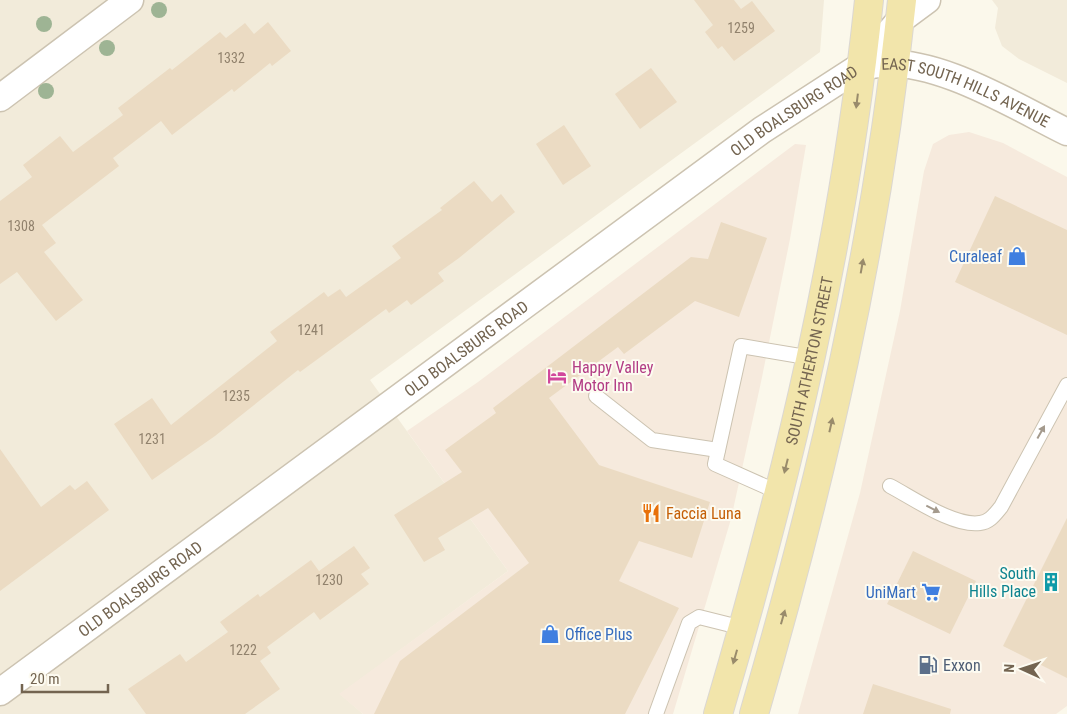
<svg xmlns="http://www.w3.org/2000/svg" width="1067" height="714" viewBox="0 0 1067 714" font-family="'Roboto Condensed',sans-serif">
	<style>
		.residential { fill: #f2ebda }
		.commercial { fill: #f6eadd }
		.building { fill: #ebdbc3 }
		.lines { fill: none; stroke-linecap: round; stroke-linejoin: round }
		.lane-casing { stroke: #ccc3b1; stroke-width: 16 }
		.street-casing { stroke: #ccc3b1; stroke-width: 29 }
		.primary-casing { stroke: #dbd7d2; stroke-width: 30 }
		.lane { stroke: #fff; stroke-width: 14 }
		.street { stroke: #fff; stroke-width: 26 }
		.primary { stroke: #f2e5ab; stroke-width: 28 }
		.tree { fill: #9eb494 }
		.oneway { fill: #998b6b }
		.oneway2 { fill: #a49a8d }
		.labels { text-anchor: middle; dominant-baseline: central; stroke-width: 4; stroke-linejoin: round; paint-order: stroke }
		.number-label { font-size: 14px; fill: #91826d }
		.street-label { font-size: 16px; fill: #736450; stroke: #fdfbf1 }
		.shop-label { font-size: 16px; fill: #366cbe; stroke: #fdfbf1; text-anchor: end }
		.hotel-label { font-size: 16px; fill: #b23c85; stroke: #fdfbf1; text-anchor: start }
		.food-label { font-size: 16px; fill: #c56008; stroke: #fdfbf1; text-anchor: start }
		.culture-label { font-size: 16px; fill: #0d838f; stroke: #fdfbf1; text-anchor: end }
		.service-label { font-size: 16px; fill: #4e5e75; stroke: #fdfbf1; text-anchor: start }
	</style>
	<rect width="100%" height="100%" fill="#fbf8eb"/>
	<g class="residential">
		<polygon points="0,0 824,0 820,52 370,380 508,571 340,694 363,714 0,714"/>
		<polygon points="992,0 1067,0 1067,83 1019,59 1002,46 995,28 998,8"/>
	</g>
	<g class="commercial">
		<polygon points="969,132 1003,143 1067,177 1067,706 1056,714 798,714 860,493 900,311 924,171 933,144 949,135"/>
		<polygon points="795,144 806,145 790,239 761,382 731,519 673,714 363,714 339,694 508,571 407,431 478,382"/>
	</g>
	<g class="building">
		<polygon points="694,0 734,0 741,9 752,1 775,31 734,61 722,46 718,49 705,32 713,25"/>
		<polygon points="268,22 291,51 272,66 270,63 234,92 232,89 172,135 161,121 113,158 119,166 42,225 56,243 44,252 83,300 56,321 17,272 0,284 0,201 32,177 23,165 60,136 73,152 123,115 118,108 170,68 172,70 220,32 226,38 245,23 254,34"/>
		<polygon points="651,68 677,102 640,129 615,94"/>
		<polygon points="564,125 591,166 563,185 536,144"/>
		<polygon points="474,181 492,202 501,194 515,212 459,258 438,273 444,281 411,305 407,300 389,313 386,309 300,372 298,370 215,436 152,480 114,424 152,398 171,425 277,341 270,332 324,292 328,297 340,289 346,297 401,258 392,246 442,210 440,208"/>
		<polygon points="995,196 1067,230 1067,335 955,282"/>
		<polygon points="721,222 767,238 739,317 695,301 624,354 618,347 549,398 599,465 710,502 692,558 639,541 619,581 679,608 625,714 374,714 400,661 529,563 488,508 438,538 445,550 424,562 394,515 462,472 445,450 496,413 493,408 691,257 708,259"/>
		<polygon points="0,449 41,507 70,485 75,490 87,481 109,510 0,591"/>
		<polygon points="1067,518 1067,678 1003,646"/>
		<polygon points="354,546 370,568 361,574 369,584 320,620 314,612 267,647 271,653 260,661 280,689 245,714 146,714 128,689 180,654 186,662 228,632 220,622 258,594 260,597 311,560 319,571"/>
		<polygon points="913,551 976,581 950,634 887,604"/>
		<polygon points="873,684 951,709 950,714 863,714"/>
	</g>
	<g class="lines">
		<g class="lane-casing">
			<g id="lane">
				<polyline points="596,396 652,440 718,450"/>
				<path d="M890,486C913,498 954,527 980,523C990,522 995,514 1001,507L1067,385"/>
				<polyline points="780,493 715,464 741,346 812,358"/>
				<polyline points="656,714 689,623 699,617 743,628"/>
			</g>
		</g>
		<g class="street-casing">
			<g id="street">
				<path id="s1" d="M872,65C932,54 1014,106 1067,132"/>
				<polyline points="0,98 130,0"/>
				<path id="s2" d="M0,692L762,130L861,66L900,20L927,0"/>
			</g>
		</g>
		<g class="primary-casing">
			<g id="primary">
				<path id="s3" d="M718,714C787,480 844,243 869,0"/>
				<path d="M754,714C822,480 877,243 902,0"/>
			</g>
		</g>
		<use href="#lane" class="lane"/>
		<use href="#street" class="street"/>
		<use href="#primary" class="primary"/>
	</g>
	<g class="tree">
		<circle cx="159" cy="10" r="8"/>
		<circle cx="44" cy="24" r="8"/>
		<circle cx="107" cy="48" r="8"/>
		<circle cx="46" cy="91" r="8"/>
	</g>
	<defs><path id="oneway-solid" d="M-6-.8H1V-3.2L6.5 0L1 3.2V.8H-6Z" transform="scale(1.25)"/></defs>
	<g class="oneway">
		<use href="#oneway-solid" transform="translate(857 101) rotate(97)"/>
		<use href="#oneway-solid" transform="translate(862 266) rotate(-80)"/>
		<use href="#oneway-solid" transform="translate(831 425) rotate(-77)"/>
		<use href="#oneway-solid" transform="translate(786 466) rotate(104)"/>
		<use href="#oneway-solid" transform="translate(783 617) rotate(-74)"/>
		<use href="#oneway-solid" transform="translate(735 657) rotate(106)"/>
	</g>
	<g class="oneway2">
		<use href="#oneway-solid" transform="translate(1041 432) rotate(-61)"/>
		<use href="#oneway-solid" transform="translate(933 509) rotate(27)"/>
	</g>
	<defs>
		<g id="shop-bare" transform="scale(1.5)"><path d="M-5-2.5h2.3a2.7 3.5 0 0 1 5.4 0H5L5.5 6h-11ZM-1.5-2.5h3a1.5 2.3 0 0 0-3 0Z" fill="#3f7fe0" stroke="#fdfbf1" stroke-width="2.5" paint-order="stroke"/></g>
		<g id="hotel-bare" transform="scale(1.5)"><path d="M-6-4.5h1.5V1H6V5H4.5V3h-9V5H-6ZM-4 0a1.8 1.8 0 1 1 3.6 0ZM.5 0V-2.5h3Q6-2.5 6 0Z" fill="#d1479c" stroke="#fdfbf1" stroke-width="2.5" paint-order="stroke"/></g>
		<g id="restaurant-bare" transform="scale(1.5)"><path d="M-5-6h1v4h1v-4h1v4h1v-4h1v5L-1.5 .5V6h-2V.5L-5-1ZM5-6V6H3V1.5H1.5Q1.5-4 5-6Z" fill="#e8710a" stroke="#fdfbf1" stroke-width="2.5" paint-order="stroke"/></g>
		<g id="building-bare" transform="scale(1.5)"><path d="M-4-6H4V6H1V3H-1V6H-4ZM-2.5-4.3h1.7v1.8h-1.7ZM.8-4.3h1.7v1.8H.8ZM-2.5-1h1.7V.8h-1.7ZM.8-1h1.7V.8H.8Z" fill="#0f9aa8" stroke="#fdfbf1" stroke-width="2.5" paint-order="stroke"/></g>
		<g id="supermarket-bare" transform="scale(1.5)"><path d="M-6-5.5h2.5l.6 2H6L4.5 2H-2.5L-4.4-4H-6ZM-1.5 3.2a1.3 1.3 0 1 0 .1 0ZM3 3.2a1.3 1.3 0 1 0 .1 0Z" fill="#3f7fe0" stroke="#fdfbf1" stroke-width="2.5" paint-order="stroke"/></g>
		<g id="fuel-bare" transform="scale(1.5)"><path d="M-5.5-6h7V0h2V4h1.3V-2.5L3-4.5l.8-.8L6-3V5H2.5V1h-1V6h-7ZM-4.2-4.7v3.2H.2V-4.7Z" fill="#5c6f8a" stroke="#fdfbf1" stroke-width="2.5" paint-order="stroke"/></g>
	</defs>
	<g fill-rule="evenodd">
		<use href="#shop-bare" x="1017" y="256"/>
		<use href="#hotel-bare" x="557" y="376"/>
		<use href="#restaurant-bare" x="651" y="513"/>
		<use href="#building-bare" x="1051" y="582"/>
		<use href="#supermarket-bare" x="931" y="592"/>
		<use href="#shop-bare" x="550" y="634"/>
		<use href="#fuel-bare" x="928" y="665"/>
	</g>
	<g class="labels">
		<g class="number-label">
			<text x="741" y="28">1259</text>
			<text x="231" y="58">1332</text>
			<text x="21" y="226">1308</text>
			<text x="311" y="330">1241</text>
			<text x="236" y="396">1235</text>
			<text x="152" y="439">1231</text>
			<text x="329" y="580">1230</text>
			<text x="243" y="650">1222</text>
		</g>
		<g class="street-label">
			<text stroke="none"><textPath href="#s1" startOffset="99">EAST SOUTH HILLS AVENUE</textPath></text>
			<text stroke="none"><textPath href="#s2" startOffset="984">OLD BOALSBURG ROAD</textPath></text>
			<text stroke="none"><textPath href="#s2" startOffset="579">OLD BOALSBURG ROAD</textPath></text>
			<text stroke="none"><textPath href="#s3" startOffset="365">SOUTH ATHERTON STREET</textPath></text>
			<text stroke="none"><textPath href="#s2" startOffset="174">OLD BOALSBURG ROAD</textPath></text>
		</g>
		<g class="shop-label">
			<text x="1002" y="256">Curaleaf</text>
			<text x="916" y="592">UniMart</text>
			<text x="565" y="634" text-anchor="start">Office Plus</text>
		</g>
		<g class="hotel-label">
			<text x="572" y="367">Happy Valley<tspan x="572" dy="18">Motor Inn</tspan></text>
		</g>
		<g class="food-label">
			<text x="666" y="513">Faccia Luna</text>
		</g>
		<g class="culture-label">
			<text x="1036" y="573">South<tspan x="1036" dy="18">Hills Place</tspan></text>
		</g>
		<g class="service-label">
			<text x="943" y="665">Exxon</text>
		</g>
	</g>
	<g transform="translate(1022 669) rotate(273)" stroke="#fdfbf1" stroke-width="4" paint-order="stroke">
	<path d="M0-4L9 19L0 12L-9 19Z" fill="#736450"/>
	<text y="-8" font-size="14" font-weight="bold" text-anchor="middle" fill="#736450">N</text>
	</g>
	<path d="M22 684v8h86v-8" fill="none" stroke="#736450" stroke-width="2.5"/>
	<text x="30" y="684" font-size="15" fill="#736450" stroke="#fdfbf1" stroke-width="4" paint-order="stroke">20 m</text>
</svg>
